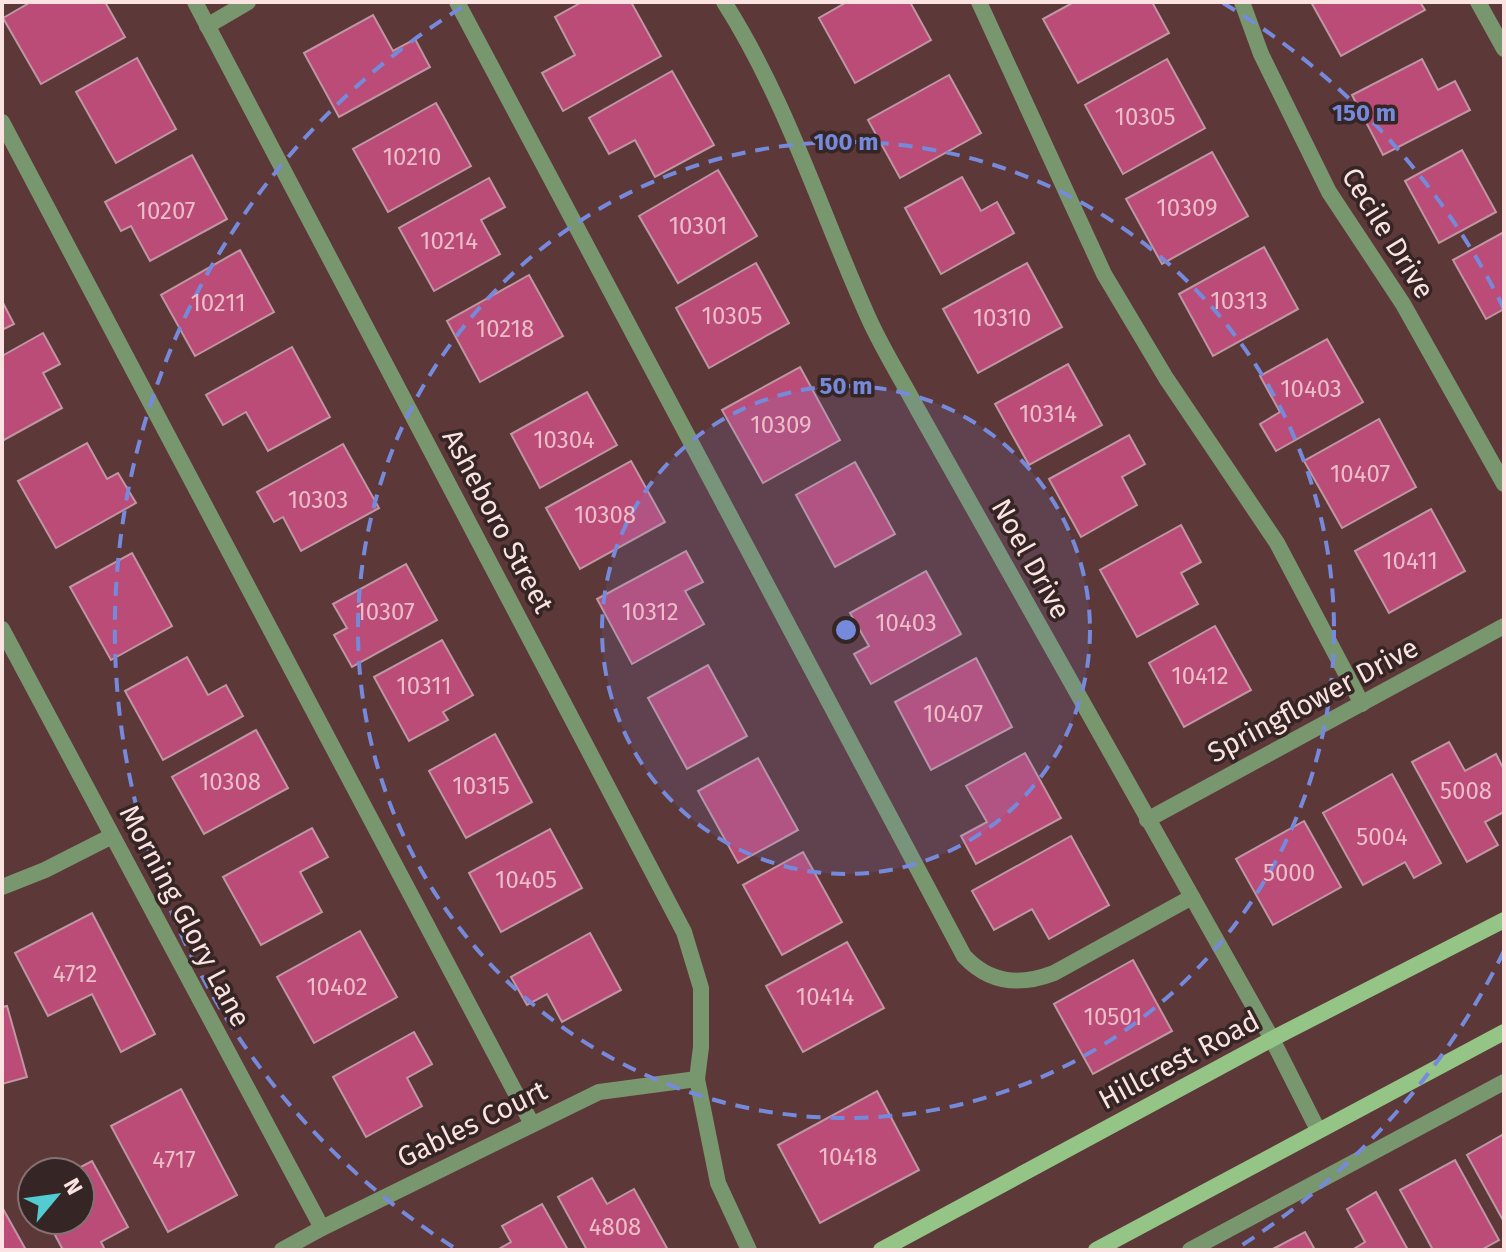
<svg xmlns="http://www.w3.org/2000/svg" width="1506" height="1252" viewBox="0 0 1506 1252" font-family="'Fira Sans',sans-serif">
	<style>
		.building { fill: #ba4c77; stroke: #c096a3; stroke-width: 2 }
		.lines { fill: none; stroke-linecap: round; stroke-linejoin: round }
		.service { stroke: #79976f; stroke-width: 16 }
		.minor { stroke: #79976f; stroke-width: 16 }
		.secondary { stroke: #95c586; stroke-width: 16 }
		.ring { fill: none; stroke: #768adc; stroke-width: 4; stroke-dasharray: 14 10 }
		.labels { text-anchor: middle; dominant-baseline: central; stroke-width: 7; stroke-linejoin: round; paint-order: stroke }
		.number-label { font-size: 24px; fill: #ebbdc7 }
		.street-label { font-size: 28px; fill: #fbe3e2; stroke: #362525 }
		.centre { fill: #768adc; stroke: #362525; stroke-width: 4 }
		.ring-label { font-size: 24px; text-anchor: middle; font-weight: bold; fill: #768adc; stroke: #362525; stroke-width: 7; stroke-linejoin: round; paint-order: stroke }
	</style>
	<rect width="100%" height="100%" fill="#5d3839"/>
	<g class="building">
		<polygon points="31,2 105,2 125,37 41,84 3,18"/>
		<polygon points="582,2 631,2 661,56 563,111 542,73 575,55 555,17"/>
		<polygon points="847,2 910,2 931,40 855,83 819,18"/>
		<polygon points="1074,2 1152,2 1169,33 1078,83 1043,19"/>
		<polygon points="1311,2 1420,2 1425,10 1341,56"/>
		<polygon points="373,15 393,51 415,39 430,67 339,117 304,53"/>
		<polygon points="137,58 176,129 116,163 76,92"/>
		<polygon points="1167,59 1205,128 1123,174 1085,105"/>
		<polygon points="1422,59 1438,90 1455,81 1470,110 1383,155 1352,95"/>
		<polygon points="672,71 714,145 655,177 635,140 609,154 589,118"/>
		<polygon points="949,75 981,133 900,178 868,120"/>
		<polygon points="436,103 471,166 388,212 353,149"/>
		<polygon points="1462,150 1496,212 1439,243 1405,181"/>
		<polygon points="1212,152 1248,216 1162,264 1126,199"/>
		<polygon points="192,155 227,219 150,261 131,226 121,231 105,202"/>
		<polygon points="718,170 757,236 678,283 639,216"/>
		<polygon points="962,177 981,211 997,202 1014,233 941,274 905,208"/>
		<polygon points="489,178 505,207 481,220 500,254 434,291 399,228"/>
		<polygon points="1504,232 1504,309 1486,319 1453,260"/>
		<polygon points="1264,247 1298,309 1213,356 1179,294"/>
		<polygon points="240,250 274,312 195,356 161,295"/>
		<polygon points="756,263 789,323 709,368 676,308"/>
		<polygon points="1027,263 1062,327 978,373 943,309"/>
		<polygon points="529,275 563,336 480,382 447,321"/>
		<polygon points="2,301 14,324 2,330"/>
		<polygon points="43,333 60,364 43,373 62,408 2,441 2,356"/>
		<polygon points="1327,339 1363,402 1276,451 1260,424 1280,412 1260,376"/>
		<polygon points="292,347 330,417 268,451 246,412 223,425 206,395"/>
		<polygon points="1068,364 1102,425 1029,465 995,404"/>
		<polygon points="800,367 840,440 763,483 722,410"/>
		<polygon points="587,392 617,445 540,488 511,434"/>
		<polygon points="1379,419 1416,487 1342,528 1304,461"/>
		<polygon points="1129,435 1145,464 1122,477 1137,505 1081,537 1049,479"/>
		<polygon points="87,443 107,479 118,473 136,503 56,548 18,481"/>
		<polygon points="343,444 379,508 301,551 283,517 274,522 257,492"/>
		<polygon points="631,461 665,522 580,569 546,508"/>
		<polygon points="855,462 895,534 835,567 796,495"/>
		<polygon points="1431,509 1465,571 1389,613 1355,551"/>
		<polygon points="1181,525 1201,562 1181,573 1198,604 1137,637 1100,570"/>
		<polygon points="686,551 703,582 685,591 704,624 632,664 597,599"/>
		<polygon points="132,553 172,626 111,660 70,587"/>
		<polygon points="406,564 437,620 352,667 334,635 347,628 333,604"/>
		<polygon points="926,571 961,634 871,684 854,654 869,646 850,613"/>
		<polygon points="1215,626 1251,690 1184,727 1149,663"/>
		<polygon points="442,640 473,695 443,712 448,720 409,741 374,677"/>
		<polygon points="187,657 208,695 226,685 243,716 163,760 125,691"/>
		<polygon points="976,658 1012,727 931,770 895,702"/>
		<polygon points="708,665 747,736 687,769 648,698"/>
		<polygon points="256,730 288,788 204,834 172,777"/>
		<polygon points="495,734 532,802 466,838 429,771"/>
		<polygon points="1449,742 1465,771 1496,754 1504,770 1504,812 1485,822 1498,845 1467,862 1412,762"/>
		<polygon points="1025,753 1061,818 976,864 961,836 987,822 966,786"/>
		<polygon points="758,758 798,830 738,863 698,791"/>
		<polygon points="1392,774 1441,863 1414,878 1405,862 1363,885 1323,813"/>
		<polygon points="1304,821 1341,887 1273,925 1236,859"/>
		<polygon points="312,828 328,857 300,872 322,912 261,945 223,877"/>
		<polygon points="550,829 582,888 501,932 469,873"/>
		<polygon points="1071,836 1109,905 1049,939 1032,909 994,930 972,891"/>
		<polygon points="803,852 842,922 782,955 743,885"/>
		<polygon points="92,913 155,1034 121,1052 92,994 48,1016 15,953"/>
		<polygon points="360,931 397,997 314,1043 277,977"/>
		<polygon points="590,933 621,990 562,1022 547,994 527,1005 511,977"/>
		<polygon points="847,942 884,1008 803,1052 766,986"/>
		<polygon points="1133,960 1172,1031 1093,1074 1054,1004"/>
		<polygon points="7,1006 27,1077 2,1084 2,1007"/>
		<polygon points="414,1032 432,1064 407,1078 422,1106 366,1137 333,1077"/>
		<polygon points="181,1089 237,1195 168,1232 111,1126"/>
		<polygon points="877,1091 919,1170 820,1223 778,1145"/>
		<polygon points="1504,1134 1504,1222 1467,1155"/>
		<polygon points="1455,1160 1499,1240 1481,1250 1433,1250 1400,1190"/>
		<polygon points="92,1161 128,1227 101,1242 105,1250 63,1250 47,1220 80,1220 80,1172 71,1172"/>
		<polygon points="592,1178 607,1204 634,1189 668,1250 587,1250 558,1197"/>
		<polygon points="1376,1192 1408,1250 1352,1250 1365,1242 1347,1209"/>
		<polygon points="542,1204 568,1250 497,1250 511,1242 502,1226"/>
		<polygon points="2,1207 26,1250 2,1250"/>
		<polygon points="1305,1232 1315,1250 1271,1250"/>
	</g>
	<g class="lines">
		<g class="service">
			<path d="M457,2L964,956C990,984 1020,986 1054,973L1192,897"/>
			<polyline points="979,2 1104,274 1166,378 1277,543 1362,704"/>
			<polyline points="1478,2 1504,49"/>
			<polyline points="2,122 532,1124"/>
			<polyline points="1190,1250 1504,1082"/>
		</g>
		<g class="minor">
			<polyline points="195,2 684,932 701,988 701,1047 697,1079 718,1183 749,1250"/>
			<path d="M724,2C787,101 821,213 869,319C883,350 902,380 918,410L1272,1039L1318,1130"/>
			<polyline points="1242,2 1261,54 1329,192 1403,304 1504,484"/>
			<polyline points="207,26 248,2"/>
			<polyline points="2,629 322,1228"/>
			<polyline points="1147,820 1504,626"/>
			<polyline points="2,887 45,870 112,836"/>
			<polyline points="282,1250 322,1228 599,1092 697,1079"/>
		</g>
		<g class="secondary">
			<polyline points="881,1250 1272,1039 1504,920"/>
			<polyline points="1096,1250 1504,1032"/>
		</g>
	</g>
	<circle cx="846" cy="630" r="244" fill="#768adc" fill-opacity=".12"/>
	<g class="ring">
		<circle cx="846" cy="630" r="244"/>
		<circle cx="846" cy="630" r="488"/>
		<path d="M1504 951A732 732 0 0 1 1239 1247M453 1247A732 732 0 0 1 469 3M1223 3A732 732 0 0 1 1504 309"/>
	</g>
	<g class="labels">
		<g class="number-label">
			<text x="1145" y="117">10305</text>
			<text x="412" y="157">10210</text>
			<text x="1187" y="208">10309</text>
			<text x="166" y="211">10207</text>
			<text x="698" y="226">10301</text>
			<text x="449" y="241">10214</text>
			<text x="1239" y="301">10313</text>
			<text x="218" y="303">10211</text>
			<text x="732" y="316">10305</text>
			<text x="1002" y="318">10310</text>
			<text x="505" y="329">10218</text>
			<text x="1311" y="389">10403</text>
			<text x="1048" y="414">10314</text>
			<text x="781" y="425">10309</text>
			<text x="564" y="440">10304</text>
			<text x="1360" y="474">10407</text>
			<text x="318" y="500">10303</text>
			<text x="605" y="515">10308</text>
			<text x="1410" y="561">10411</text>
			<text x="385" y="612">10307</text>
			<text x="650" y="612">10312</text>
			<text x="906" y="623">10403</text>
			<text x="1200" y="676">10412</text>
			<text x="424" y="686">10311</text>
			<text x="953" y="714">10407</text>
			<text x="230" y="782">10308</text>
			<text x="481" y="786">10315</text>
			<text x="1466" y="791">5008</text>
			<text x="1382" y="837">5004</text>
			<text x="1289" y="873">5000</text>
			<text x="526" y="880">10405</text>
			<text x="75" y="974">4712</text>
			<text x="337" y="987">10402</text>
			<text x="825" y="997">10414</text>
			<text x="1113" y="1017">10501</text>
			<text x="848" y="1157">10418</text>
			<text x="174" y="1160">4717</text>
			<text x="615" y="1227">4808</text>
		</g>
		<g class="street-label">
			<text transform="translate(1388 233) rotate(58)">Cecile Drive</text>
			<text transform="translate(498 521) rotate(62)">Asheboro Street</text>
			<text transform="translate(1031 559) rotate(61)">Noel Drive</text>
			<text transform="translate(1313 700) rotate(-28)">Springflower Drive</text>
			<text transform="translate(185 916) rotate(62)">Morning Glory Lane</text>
			<text transform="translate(1179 1060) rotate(-28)">Hillcrest Road</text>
			<text transform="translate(472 1124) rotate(-26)">Gables Court</text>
		</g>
	</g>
	<circle cx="846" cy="630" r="12" class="centre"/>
	<g class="ring-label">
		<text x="1364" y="121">150 m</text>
		<text x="846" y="150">100 m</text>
		<text x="846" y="394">50 m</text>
	</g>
	<rect width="1506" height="1252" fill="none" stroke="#fbe3e2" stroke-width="8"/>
	<g transform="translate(56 1196) rotate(61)"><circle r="38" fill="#362525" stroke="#857171" stroke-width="2"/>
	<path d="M0-6L14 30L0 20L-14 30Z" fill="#52ccd1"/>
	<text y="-12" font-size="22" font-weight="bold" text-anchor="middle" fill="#fbe3e2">N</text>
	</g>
</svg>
